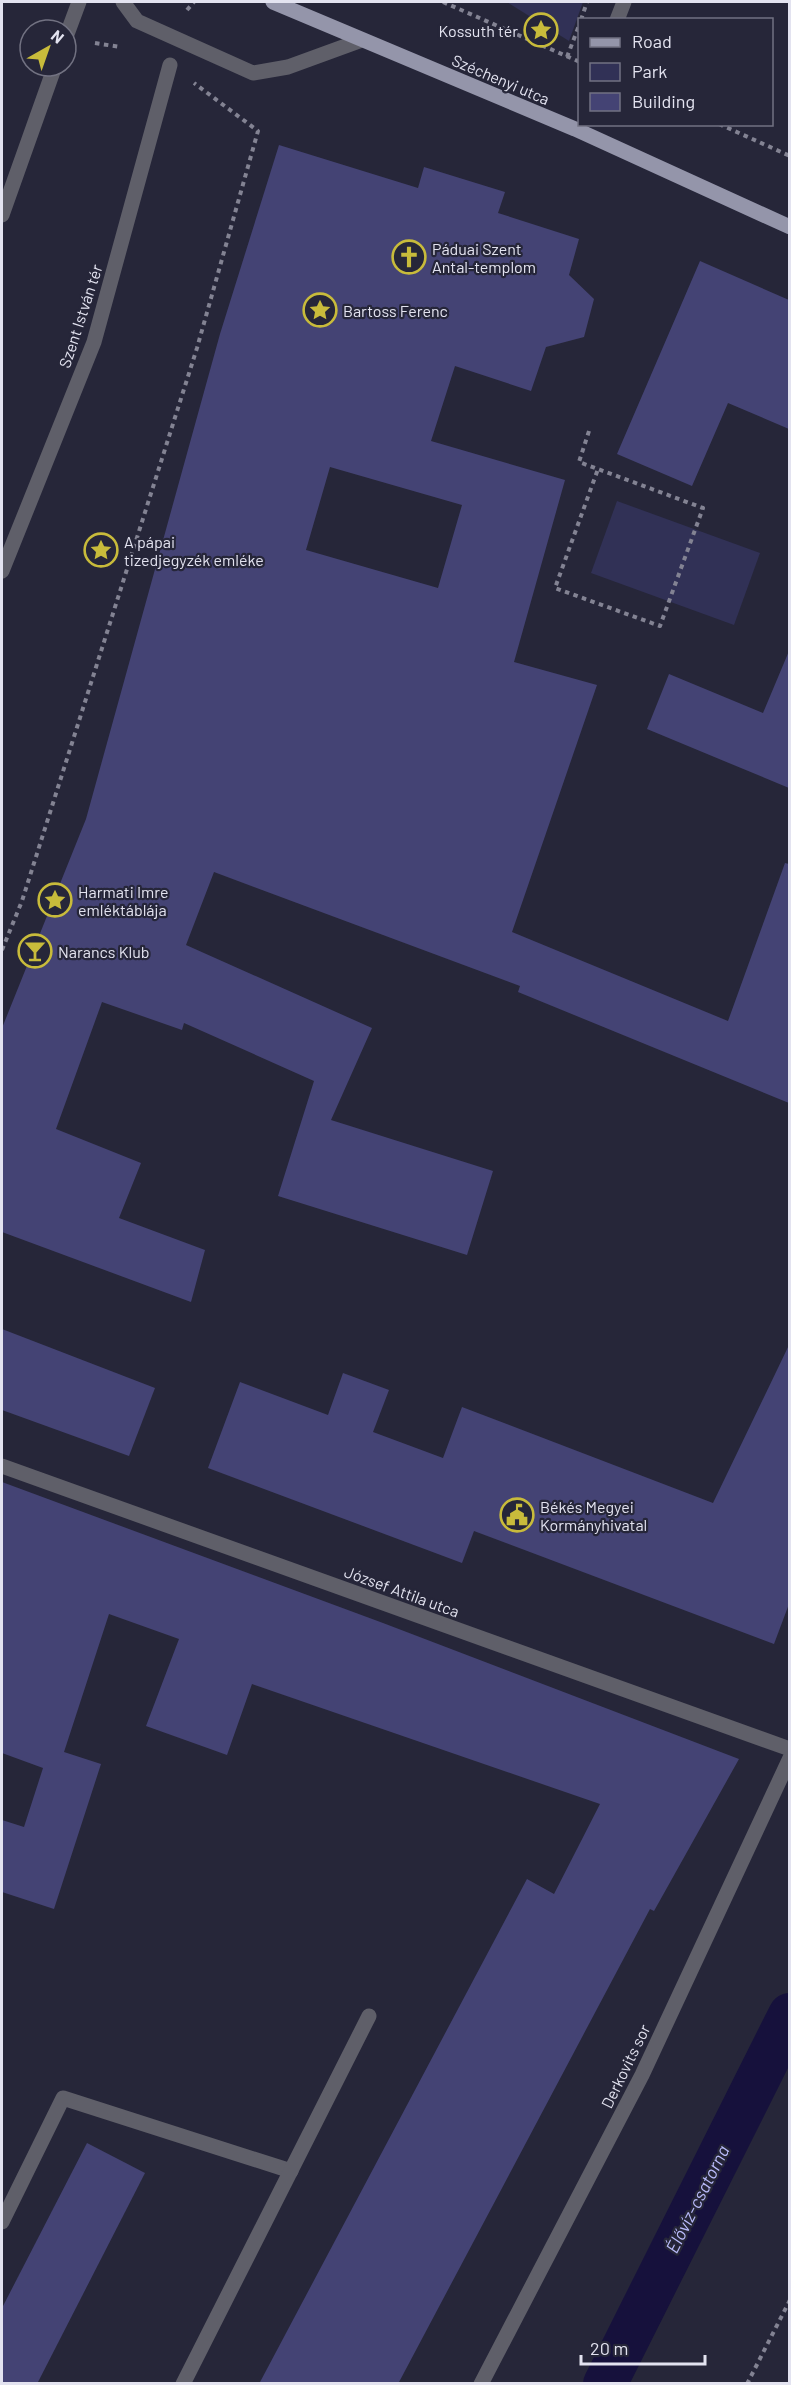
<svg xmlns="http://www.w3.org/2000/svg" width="791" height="2385" viewBox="0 0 791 2385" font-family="Barlow,sans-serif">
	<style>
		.green { fill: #313156 }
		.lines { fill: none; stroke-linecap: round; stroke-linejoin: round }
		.canal { stroke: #16113c; stroke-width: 44 }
		.building { fill: #444374; fill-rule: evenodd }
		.path { stroke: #838393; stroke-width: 4; stroke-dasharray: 4.5 4.5; stroke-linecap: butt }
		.lane { stroke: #5f5f69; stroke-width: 15 }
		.street { stroke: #5f5f69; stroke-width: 15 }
		.primary { stroke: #9495aa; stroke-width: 15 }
		.labels { text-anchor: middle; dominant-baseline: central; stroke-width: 4.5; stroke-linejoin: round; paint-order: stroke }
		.poi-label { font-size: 16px; fill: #e3e3f0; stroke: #262639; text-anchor: start }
		.street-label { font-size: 16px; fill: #e3e3f0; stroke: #262639 }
		.water-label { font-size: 18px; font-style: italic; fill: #b8baf9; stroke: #262639 }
	</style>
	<rect width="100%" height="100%" fill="#262639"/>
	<g class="green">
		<polygon points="507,2 583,2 569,41"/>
		<polygon points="617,501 760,553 734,625 591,573"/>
	</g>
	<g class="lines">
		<polyline class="canal" points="605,2384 790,2015"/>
	</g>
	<g class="building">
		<path d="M279,145L418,188L424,167L505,192L498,213L579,239L569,275L594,299L584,337L546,347L531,391L455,366L431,441L565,480L514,662L597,685L512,932L728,1021L785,863L789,864V1103L518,992L520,986L214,872L186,945L372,1028L331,1120L493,1171L467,1255L278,1196L314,1081L184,1023L182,1030L102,1002L56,1129L141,1163L119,1218L205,1250L191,1302L2,1232V1028L86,819L220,334ZM330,467L462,505L438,588L306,550Z"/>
		<polygon points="700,261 789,300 789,429 728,403 692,486 617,454"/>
		<polygon points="789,651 789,788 647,729 669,674 763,713"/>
		<polygon points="2,1329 155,1388 129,1456 2,1410"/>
		<polygon points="789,1345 789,1604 774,1644 474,1531 462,1563 208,1468 240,1382 328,1415 343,1373 389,1390 373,1432 443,1458 462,1407 713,1503"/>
		<polygon points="2,1482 383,1623 739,1759 654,1911 650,1909 398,2384 259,2384 527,1879 554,1894 600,1804 252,1684 227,1755 146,1726 179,1639 109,1614 64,1752 101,1764 54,1909 2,1892 2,1820 24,1827 43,1768 2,1753"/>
		<polygon points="87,2143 145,2173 37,2384 2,2384 2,2308"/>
	</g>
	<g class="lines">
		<g class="path">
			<polyline points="443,2 580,62"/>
			<polyline points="187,10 194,2"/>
			<polyline points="581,20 587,2"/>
			<polyline points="95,43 120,47"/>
			<polyline points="567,57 580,23"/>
			<polyline points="719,124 790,156"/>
			<polyline points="589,431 579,462 703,508 660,626 555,588 598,469"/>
			<polyline points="2,950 22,901 197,348 258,131 194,83"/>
			<polyline points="747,2384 790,2300"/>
		</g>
		<g class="lane">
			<polyline points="123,2 137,21 253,73 288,67 362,40"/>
			<polyline points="2,2222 63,2098 291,2171"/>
			<polyline points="183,2384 369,2016"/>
		</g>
		<g class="street">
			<polyline points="617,20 624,2"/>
			<polyline points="66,37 79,2"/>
			<polyline points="2,215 55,66"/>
			<polyline points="2,571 94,342 170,65"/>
			<polyline points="2,1466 790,1749"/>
			<polyline points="481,2384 642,2075 790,1758"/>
		</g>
		<polyline class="primary" points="273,2 575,129 790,227"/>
	</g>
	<defs>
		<g id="sight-ring" transform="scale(1.725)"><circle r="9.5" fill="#262639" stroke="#c8bb3b" stroke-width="1.5"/><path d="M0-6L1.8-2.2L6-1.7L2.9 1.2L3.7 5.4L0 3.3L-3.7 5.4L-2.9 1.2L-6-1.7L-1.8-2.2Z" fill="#c8bb3b"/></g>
		<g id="church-ring" transform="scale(1.725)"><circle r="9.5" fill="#262639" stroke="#c8bb3b" stroke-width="1.5"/><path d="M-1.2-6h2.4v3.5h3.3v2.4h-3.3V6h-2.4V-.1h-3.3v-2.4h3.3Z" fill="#c8bb3b"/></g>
		<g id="bar-ring" transform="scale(1.725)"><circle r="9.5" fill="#262639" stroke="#c8bb3b" stroke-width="1.5"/><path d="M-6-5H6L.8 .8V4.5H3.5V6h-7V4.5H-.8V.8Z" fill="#c8bb3b"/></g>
		<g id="civic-ring" transform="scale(1.725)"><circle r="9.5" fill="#262639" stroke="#c8bb3b" stroke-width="1.5"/><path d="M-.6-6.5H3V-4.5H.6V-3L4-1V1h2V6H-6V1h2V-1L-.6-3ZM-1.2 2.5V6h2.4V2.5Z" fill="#c8bb3b"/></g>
	</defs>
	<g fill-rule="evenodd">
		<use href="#sight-ring" x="541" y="30"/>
		<use href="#church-ring" x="409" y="257"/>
		<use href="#sight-ring" x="320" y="310"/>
		<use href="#sight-ring" x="101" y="550"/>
		<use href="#sight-ring" x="55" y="900"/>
		<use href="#bar-ring" x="35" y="951"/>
		<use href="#civic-ring" x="517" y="1515"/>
	</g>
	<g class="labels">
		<g class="poi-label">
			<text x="518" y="30" text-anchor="end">Kossuth tér</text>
			<text x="432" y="248">Páduai Szent<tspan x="432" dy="18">Antal-templom</tspan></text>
			<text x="343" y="310">Bartoss Ferenc</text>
			<text x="124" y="541">A pápai<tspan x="124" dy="18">tizedjegyzék emléke</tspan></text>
			<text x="78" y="891">Harmati Imre<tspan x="78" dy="18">emléktáblája</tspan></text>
			<text x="58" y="951">Narancs Klub</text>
			<text x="540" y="1506">Békés Megyei<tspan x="540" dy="18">Kormányhivatal</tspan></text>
		</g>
		<g class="street-label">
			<text transform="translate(501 79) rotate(23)">Széchenyi utca</text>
			<text transform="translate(80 316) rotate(-72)">Szent István tér</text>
			<text transform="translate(402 1591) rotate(20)">József Attila utca</text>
			<text transform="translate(625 2066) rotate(-64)">Derkovits sor</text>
		</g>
		<g class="water-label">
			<text transform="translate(697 2199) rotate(-63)">Élővíz-csatorna</text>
		</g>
	</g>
	<rect width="791" height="2385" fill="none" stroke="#e3e3f0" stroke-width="6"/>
	<rect x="578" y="18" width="195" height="108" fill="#262639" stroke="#727282" stroke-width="1.5"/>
	<rect x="590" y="38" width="30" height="9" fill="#9495aa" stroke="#727282" stroke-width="1.5"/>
	<text x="632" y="48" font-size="18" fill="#e3e3f0">Road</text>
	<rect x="590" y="63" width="30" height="18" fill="#313156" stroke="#727282" stroke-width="1.5"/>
	<text x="632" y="78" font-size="18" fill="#e3e3f0">Park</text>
	<rect x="590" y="93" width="30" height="18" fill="#444374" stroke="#727282" stroke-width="1.5"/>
	<text x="632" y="108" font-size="18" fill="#e3e3f0">Building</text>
	<g transform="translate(48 48) rotate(40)"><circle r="28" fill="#262639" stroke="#727282" stroke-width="1.5"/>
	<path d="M0-4.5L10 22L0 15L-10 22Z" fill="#c8bb3b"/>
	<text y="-9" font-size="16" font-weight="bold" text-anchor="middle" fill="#e3e3f0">N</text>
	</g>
	<path d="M581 2355v9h124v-9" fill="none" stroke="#e3e3f0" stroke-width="3"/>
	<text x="590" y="2355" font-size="18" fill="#e3e3f0" stroke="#262639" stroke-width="4.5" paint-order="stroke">20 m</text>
</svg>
